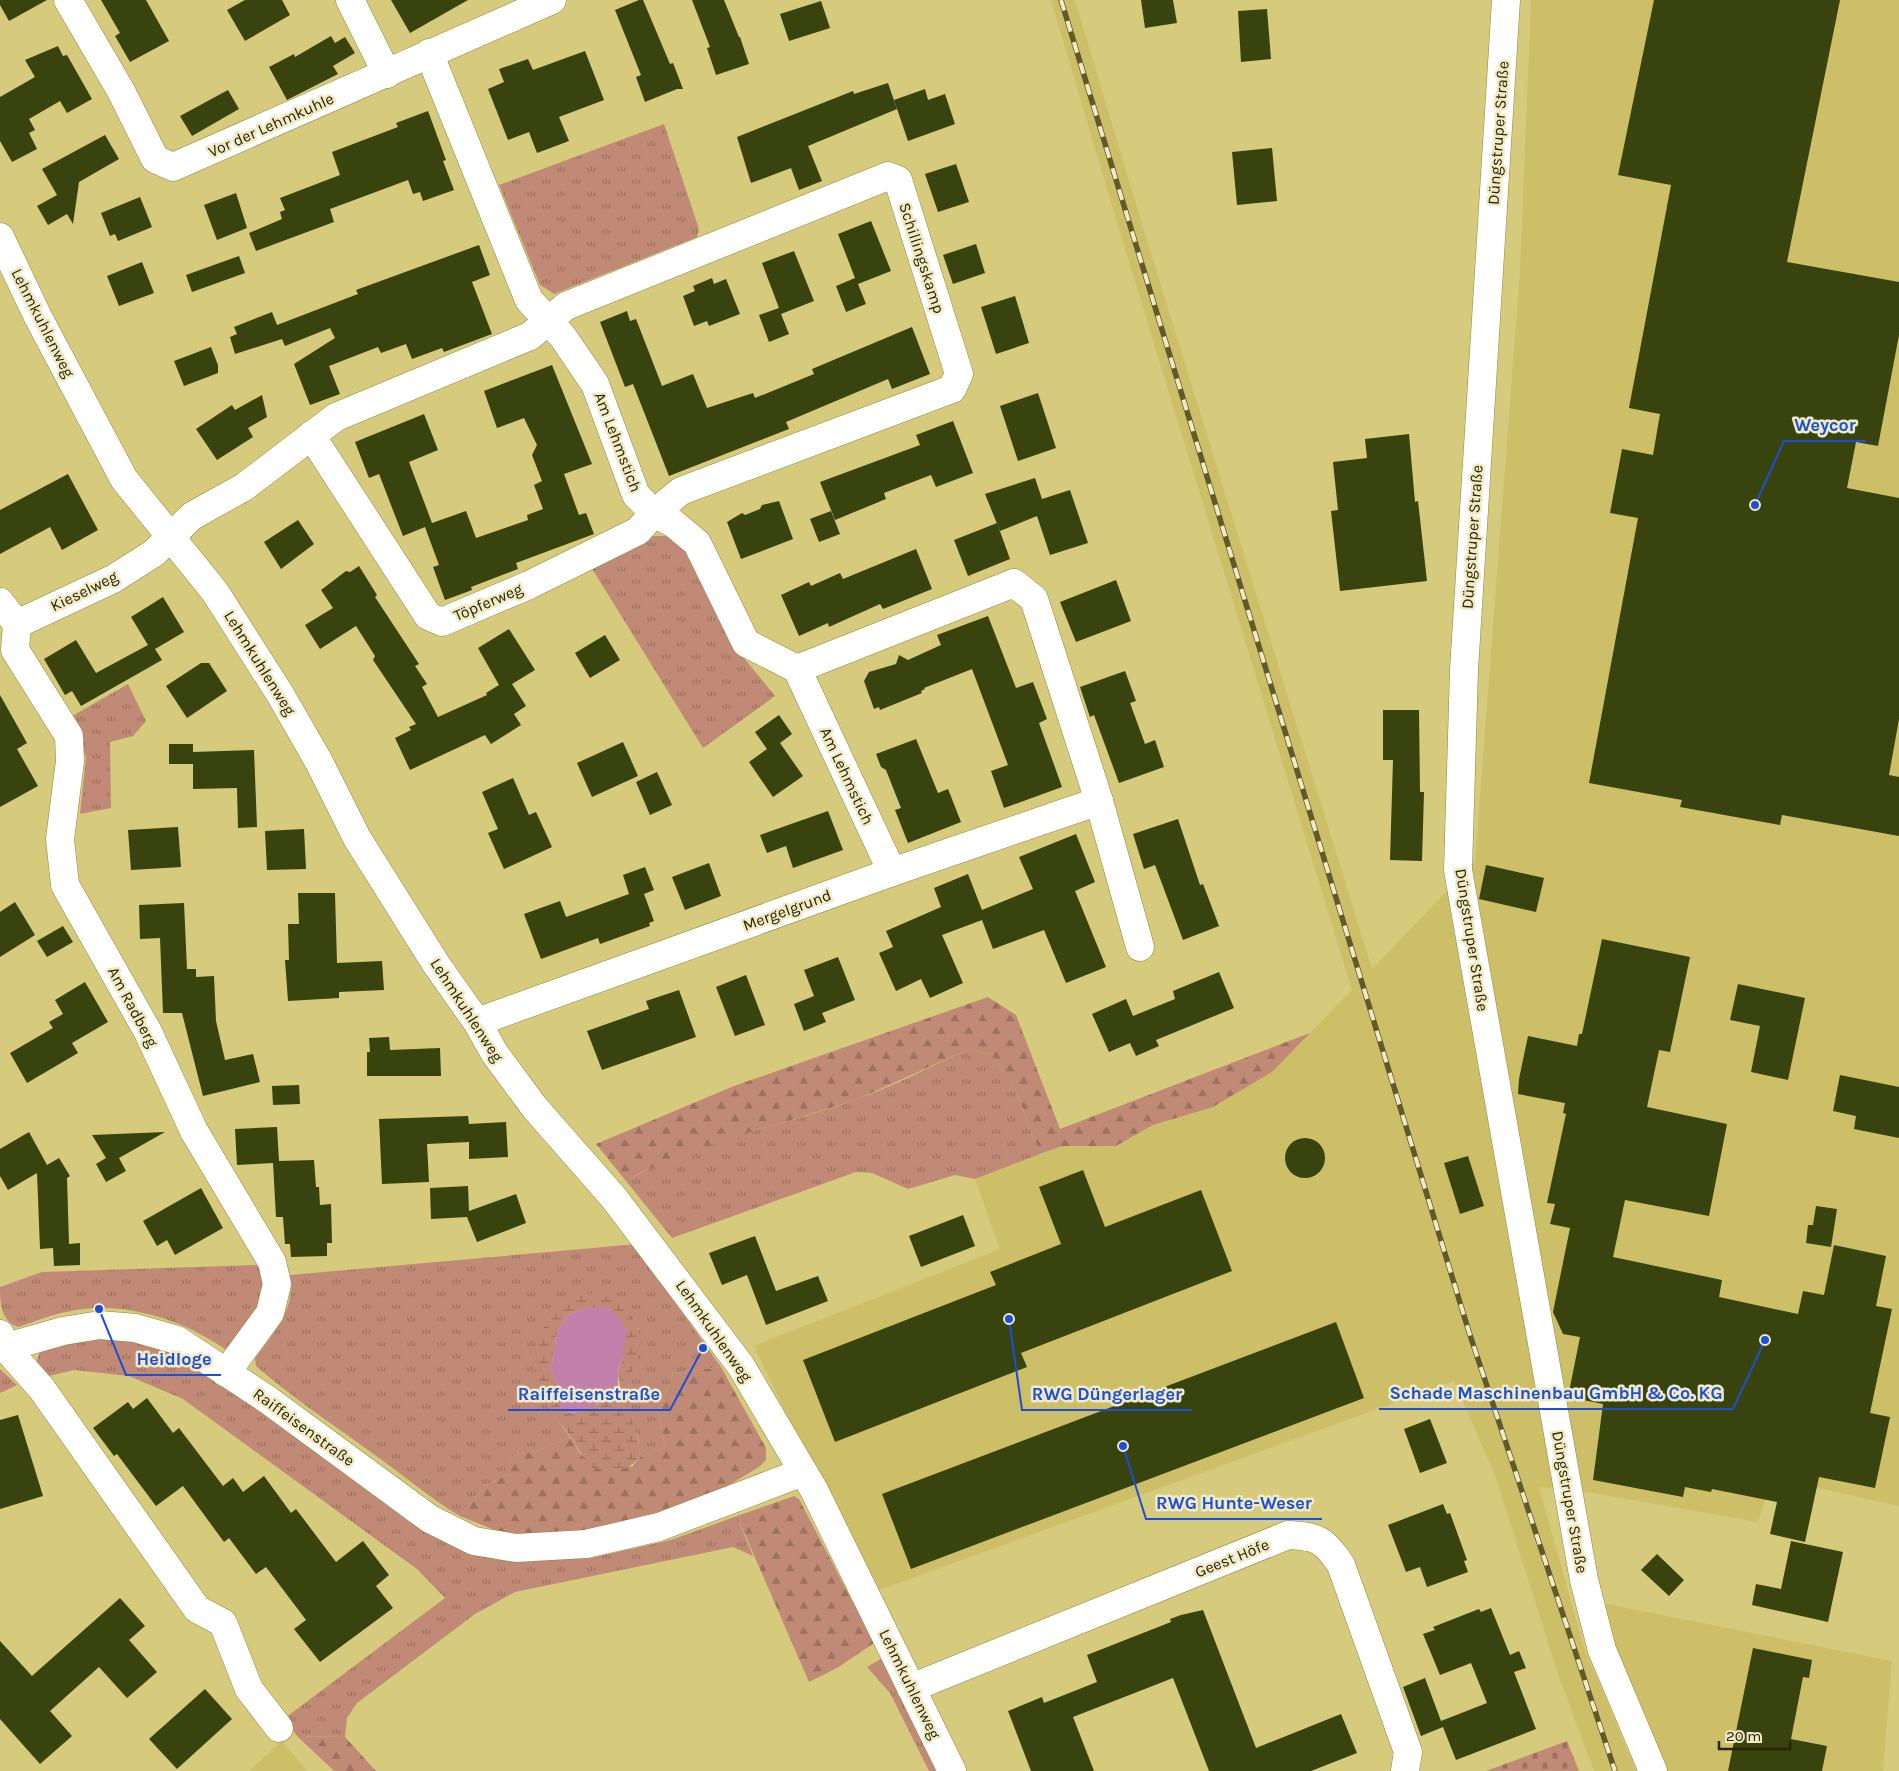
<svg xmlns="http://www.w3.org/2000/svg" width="1899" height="1771" viewBox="0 0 1899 1771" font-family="Karla,sans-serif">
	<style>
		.built { fill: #ccbf68 }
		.grass { fill: url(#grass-tufts) }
		.forest { fill: url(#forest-firs) }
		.wetland { fill: url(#wetland-marsh); fill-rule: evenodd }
		.cemetery { fill: url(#cemetery-stones) }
		.water { fill: #c181ab }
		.building { fill: #38430d }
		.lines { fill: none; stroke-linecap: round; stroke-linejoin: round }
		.minor-casing { stroke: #918538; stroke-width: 29 }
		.minor { stroke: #fff; stroke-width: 28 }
		.rail-casing { stroke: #60592a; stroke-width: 5.5 }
		.rail { stroke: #f0eac5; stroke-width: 4; stroke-dasharray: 11; stroke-linecap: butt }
		.labels { text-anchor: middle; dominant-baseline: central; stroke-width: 5; stroke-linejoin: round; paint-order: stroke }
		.street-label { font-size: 16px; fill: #292403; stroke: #f0eac5 }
		.leader { fill: none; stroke: #1d4ed8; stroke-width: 2 }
		.callout-dot { fill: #1d4ed8; stroke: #f0eac5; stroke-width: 2 }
		.callout-label { font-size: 18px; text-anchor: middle; font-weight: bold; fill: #1d4ed8; stroke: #f0eac5; stroke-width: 5; stroke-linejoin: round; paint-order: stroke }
	</style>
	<defs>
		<pattern id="grass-tufts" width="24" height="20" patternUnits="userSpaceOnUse" patternTransform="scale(1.25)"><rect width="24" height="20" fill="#c18a76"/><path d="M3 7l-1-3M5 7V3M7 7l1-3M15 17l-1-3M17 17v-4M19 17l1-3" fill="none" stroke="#9d715f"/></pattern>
		<pattern id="forest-firs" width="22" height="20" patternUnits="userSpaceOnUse" patternTransform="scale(1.25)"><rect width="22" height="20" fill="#c18a76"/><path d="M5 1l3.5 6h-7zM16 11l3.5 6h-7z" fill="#9d715f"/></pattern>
		<pattern id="wetland-marsh" width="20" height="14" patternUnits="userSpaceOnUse" patternTransform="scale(1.25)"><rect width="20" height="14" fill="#c18a76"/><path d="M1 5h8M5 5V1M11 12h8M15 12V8" fill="none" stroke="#9d715f"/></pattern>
		<pattern id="cemetery-stones" width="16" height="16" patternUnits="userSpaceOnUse" patternTransform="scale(1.25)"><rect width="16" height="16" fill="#c18a76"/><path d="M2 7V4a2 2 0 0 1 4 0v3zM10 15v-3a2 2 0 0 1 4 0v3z" fill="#9d715f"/></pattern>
	</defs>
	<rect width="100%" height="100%" fill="#d6ca7d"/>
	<g class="built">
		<polygon points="1051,0 1075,0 1144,231 1372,969 1475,862 1520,271 1531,0 1899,0 1899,1506 1772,1478 1758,1522 1581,1491 1539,1487 1584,1648 1636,1771 1594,1771 1559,1677 1495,1475 1454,1381 879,1590 831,1509 754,1346 1000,1249 975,1179 1062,1146 1116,1146 1153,1125 1213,1107 1272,1072 1352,990 1122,239"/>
		<polygon points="1602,1603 1892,1661 1883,1771 1665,1771 1610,1648"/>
		<polygon points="282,1741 307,1771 249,1771"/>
	</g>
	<g class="grass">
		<polygon points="664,124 699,229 697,237 554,294 540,285 499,185"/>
		<polygon points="652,536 665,536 682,542 739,652 775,696 703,748 591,567"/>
		<polygon points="128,684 146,721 133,736 110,742 111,808 80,814 86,757 67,719"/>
		<path d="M969,1049L992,1055L1015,1088L1040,1154L975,1179L955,1175L908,1189L872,1173L856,1172L672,1238L626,1181C697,1141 779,1127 855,1100C894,1086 931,1066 969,1049Z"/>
		<path d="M638,1244L647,1263L721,1367L673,1373L658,1412L665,1447L640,1457L638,1437L627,1411V1395L630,1374L639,1353V1329L596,1293L541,1333L555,1416L570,1437L538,1451L515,1455L509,1460V1474L486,1485L460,1516C431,1499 406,1477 379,1458C337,1427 295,1400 256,1366L255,1358C273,1335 297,1306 290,1275Z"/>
		<path d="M259,1265L268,1295L228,1351C183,1319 121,1299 66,1312C50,1315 34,1322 18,1327C1,1321 0,1303 0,1287L42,1272Z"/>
		<path d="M91,1338C131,1340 148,1342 184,1359L346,1472L405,1519L444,1542L473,1553L513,1562L590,1558L671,1540L737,1516L753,1556L733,1547L515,1592L475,1614L357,1703L347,1718L345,1737L297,1736L285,1718L445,1598L417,1569L183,1399L129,1376L74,1370L49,1376L35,1366L40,1351Z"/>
		<polygon points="0,1369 17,1385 0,1393"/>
		<polygon points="886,1656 942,1771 929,1771 890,1693 867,1667"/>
	</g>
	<g class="forest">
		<polygon points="988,997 1016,1015 1060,1129 1310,1033 1272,1072 1213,1107 1153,1125 1116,1146 1062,1146 1040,1154 1015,1088 992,1055 969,1049 856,1100 726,1140 642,1172 626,1181 596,1144 734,1086"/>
		<polygon points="721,1367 766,1448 766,1460 759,1467 701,1502 586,1535 546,1537 497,1531 460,1516 486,1485 509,1474 509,1460 515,1455 538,1451 570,1437 581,1455 632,1467 640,1457 665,1447 658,1412 673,1373"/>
		<polygon points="794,1496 799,1499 874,1643 837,1668 809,1682 737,1516"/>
		<polygon points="297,1736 345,1737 376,1771 334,1771"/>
	</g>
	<path class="wetland" d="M596,1293C623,1301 647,1323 639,1354C634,1370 627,1382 627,1398C627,1412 633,1422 637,1435C639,1442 639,1450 640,1457C625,1474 612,1471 592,1468C583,1458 577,1447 570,1436C558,1419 543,1403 537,1384C527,1353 545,1311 573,1297C580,1294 589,1294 596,1293ZM587,1307L623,1357L618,1372L620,1386L612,1399C594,1404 584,1414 565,1413L560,1407L561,1396L551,1370L557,1332L568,1315Z"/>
	<polygon class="cemetery" points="1567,1741 1579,1771 1486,1771"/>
	<polygon class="water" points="587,1307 607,1308 620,1318 627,1330 623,1357 618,1371 618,1394 612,1399 597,1404 588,1411 565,1413 560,1407 561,1396 551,1370 557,1332 568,1315"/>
	<g class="building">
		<polygon points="0,0 47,0 9,21 0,5"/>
		<polygon points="101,0 146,0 169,41 130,62 115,36 120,33"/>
		<polygon points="245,0 282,0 290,15 245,41 227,10"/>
		<polygon points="391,0 468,0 410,33"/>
		<polygon points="639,0 643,0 670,64 673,63 683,89 677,89 645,102 636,77 641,75 615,10"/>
		<polygon points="692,0 724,0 739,37 740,37 749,64 716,75 707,48 710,47"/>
		<polygon points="1141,0 1173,0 1177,23 1145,28"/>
		<polygon points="1654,0 1840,0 1787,262 1899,282 1899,335 1878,446 1856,442 1847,488 1899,498 1899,719 1889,775 1899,777 1899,836 1782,815 1780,825 1680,807 1682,800 1589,783 1638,518 1610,513 1622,449 1653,455 1660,414 1629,408 1671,185 1618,175"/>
		<polygon points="821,1 830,28 789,41 780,14"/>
		<polygon points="1267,9 1271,59 1241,62 1238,11"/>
		<polygon points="331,36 335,43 345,37 355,53 333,66 338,74 287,100 269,67 294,54 295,57"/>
		<polygon points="58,46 63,56 67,55 92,99 67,113 60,101 29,119 35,130 29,133 37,149 12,162 0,141 0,97 35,77 25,60"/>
		<polygon points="585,51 604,100 559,117 569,141 537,153 529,132 508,140 488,89 504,82 499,69 528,59 533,70"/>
		<polygon points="888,83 897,109 808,146 822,181 799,190 791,168 751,183 737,137 853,91 854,94"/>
		<polygon points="925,89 928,100 945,94 955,124 908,141 894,100"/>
		<polygon points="228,90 239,109 192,136 180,116"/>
		<polygon points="428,111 446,160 443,161 454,190 423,201 420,192 413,194 408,180 330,209 334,222 256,251 249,233 282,219 280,212 285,210 280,198 340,175 332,152 398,127 396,123"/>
		<polygon points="105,135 119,159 79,182 73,224 67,214 48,225 37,206 57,195 42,169"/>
		<polygon points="1272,148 1277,201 1237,205 1232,152"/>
		<polygon points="956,164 969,202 938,212 925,174"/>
		<polygon points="236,193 247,228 217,240 204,205"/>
		<polygon points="140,197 152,227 118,241 115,234 110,236 101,213"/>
		<polygon points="871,221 891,271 858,284 866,304 846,312 836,286 855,278 838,234"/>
		<polygon points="976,244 985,273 953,284 943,255"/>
		<polygon points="479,245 490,275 472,282 492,334 444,352 442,348 412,359 406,344 381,353 378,347 329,366 340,394 310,405 294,364 335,338 330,328 285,346 282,339 235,354 230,337 237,334 234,327 272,312 277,325 358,294 356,290"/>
		<polygon points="794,251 814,301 781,314 789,334 769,342 759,315 779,308 762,263"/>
		<polygon points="239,256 245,273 192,292 186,275"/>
		<polygon points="142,262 154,293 119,306 107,276"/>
		<polygon points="712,278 714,284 726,279 740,314 709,326 707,321 694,326 683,296 695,291 693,286"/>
		<polygon points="1015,296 1029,343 996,354 981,307"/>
		<polygon points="627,311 630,321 636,319 662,386 693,374 707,408 753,393 755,398 814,374 812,369 912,327 930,374 892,389 888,379 786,422 789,429 669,476 633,384 625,387 600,322"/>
		<polygon points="211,347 218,365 218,373 184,386 174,361"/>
		<polygon points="552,365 592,464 564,474 579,515 586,513 594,534 516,563 518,569 471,587 472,590 445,600 433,567 439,565 425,527 403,536 379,474 369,478 355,442 424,414 438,450 409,462 432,523 466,511 476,538 528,520 527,515 543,509 534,485 542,481 532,455 537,445 524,418 497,428 484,391"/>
		<polygon points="1038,393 1056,448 1018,461 1000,406"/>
		<polygon points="262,395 267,417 248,428 253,437 217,460 196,429 232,405 235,410"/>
		<polygon points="953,421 973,473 936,487 931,475 884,493 886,499 835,520 820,482 920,445 916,435"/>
		<polygon points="1409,434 1415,502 1418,501 1427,581 1340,591 1331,511 1338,510 1333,462 1367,458 1365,439"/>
		<polygon points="68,474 98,530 62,550 50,527 0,554 0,510"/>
		<polygon points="1035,478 1042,499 1070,490 1088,543 1050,555 1037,516 1000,531 985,494"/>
		<polygon points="779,501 793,539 741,559 727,522 742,513 745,515 760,509 762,505"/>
		<polygon points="831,511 840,534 819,542 810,519"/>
		<polygon points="298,520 314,544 281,569 264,542"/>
		<polygon points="997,523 1010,559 968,576 954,540"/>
		<polygon points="916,549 932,589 883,609 880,604 829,627 828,623 799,636 781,595 809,582 811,586 840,573 843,579"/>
		<polygon points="359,566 377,595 375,597 419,664 415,666 427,684 422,687 438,717 487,695 486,693 499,685 478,648 509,629 535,670 512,684 526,706 514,714 521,725 491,744 485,735 410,770 395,738 411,730 409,727 416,724 373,660 375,656 356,626 320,649 305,625 333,608 321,590 346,571 350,572"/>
		<polygon points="1116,580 1131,621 1076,642 1060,602"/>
		<polygon points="163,597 184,632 155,649 162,660 81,706 72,691 65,695 44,659 76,640 96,673 148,645 131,617"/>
		<polygon points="988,616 1016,688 1033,682 1047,719 1039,723 1062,787 1004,808 991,771 1008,765 972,669 924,688 925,689 921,691 922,693 880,710 879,707 874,709 864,681 869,672 896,664 899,655 908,660 941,645 937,635"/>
		<polygon points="605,635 620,660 590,678 575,653"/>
		<polygon points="201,663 209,663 227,691 187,718 166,686"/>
		<polygon points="1125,671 1136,701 1130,703 1145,744 1155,740 1164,767 1119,783 1094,715 1090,717 1080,687"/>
		<polygon points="0,695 27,743 17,749 38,786 0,807"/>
		<polygon points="1383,710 1419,710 1420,792 1424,792 1422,861 1390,860 1393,760 1383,760"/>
		<polygon points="779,715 792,734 780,743 803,776 773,797 749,762 767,749 755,732"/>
		<polygon points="916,739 938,793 948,789 961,822 908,843 895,810 901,808 886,770 881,767 876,754"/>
		<polygon points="623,742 638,776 592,797 577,763"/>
		<polygon points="169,744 193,744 193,762 193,752 254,750 257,827 238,828 237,788 193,789 193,764 169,764"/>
		<polygon points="657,772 672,805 650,815 636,782"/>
		<polygon points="513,778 529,815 536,812 552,847 504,869 488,833 498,829 482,792"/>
		<polygon points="828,811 843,850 793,868 786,846 767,853 760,835"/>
		<polygon points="1178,819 1200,885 1203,884 1219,926 1183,940 1155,865 1144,869 1133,834"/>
		<polygon points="178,827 181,867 131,870 128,830"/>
		<polygon points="304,829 306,869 267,870 265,831"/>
		<polygon points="1076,834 1095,882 1075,891 1106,967 1066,983 1044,930 993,949 982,920 942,935 963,983 930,998 921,979 896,991 879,953 893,947 886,931 941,907 934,888 968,874 982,910 1033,889 1019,857"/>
		<polygon points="709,863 721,896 685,910 672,877"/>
		<polygon points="1486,865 1544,878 1536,912 1479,899"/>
		<polygon points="645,867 654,890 644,894 654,921 649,923 650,926 600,944 598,938 541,959 524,914 560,901 566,917 629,894 623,875"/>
		<polygon points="298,893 335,893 337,963 382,961 384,990 339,992 339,998 288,1001 285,960 289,960 288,924 299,924"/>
		<polygon points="15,902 35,935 0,957 0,912"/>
		<polygon points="184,903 187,969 196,969 196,977 214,976 216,1021 225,1060 253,1054 260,1082 203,1096 182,1013 163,1013 160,938 140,939 139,905"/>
		<polygon points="63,926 73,942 47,957 37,941"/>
		<polygon points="1602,939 1690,957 1670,1052 1659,1050 1647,1107 1727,1124 1709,1216 1625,1200 1613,1257 1722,1280 1719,1297 1798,1314 1803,1291 1824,1295 1834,1245 1886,1256 1876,1306 1892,1309 1870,1413 1890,1417 1875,1488 1819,1477 1805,1542 1770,1534 1777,1502 1712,1489 1711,1492 1685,1487 1683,1497 1593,1480 1603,1404 1568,1397 1580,1337 1563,1334 1553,1312 1570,1228 1550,1224 1555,1204 1547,1203 1566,1114 1563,1113 1565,1103 1518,1094 1519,1079 1528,1036 1577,1046 1579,1034 1582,1034"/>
		<polygon points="838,957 855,1000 822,1013 826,1022 804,1031 794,1004 814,996 804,970"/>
		<polygon points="1219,972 1234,1008 1156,1040 1159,1046 1136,1056 1130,1043 1109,1052 1092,1014 1126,999 1133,1016 1175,999 1173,991"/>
		<polygon points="746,975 765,1025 735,1036 716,987"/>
		<polygon points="85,982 108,1022 72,1043 78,1053 27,1083 10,1053 53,1028 49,1022 63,1014 55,1000"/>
		<polygon points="1738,984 1805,998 1788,1080 1751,1072 1760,1026 1730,1020"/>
		<polygon points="679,990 696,1037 602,1070 587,1031 649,1009 646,1001"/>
		<polygon points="389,1037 390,1050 440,1048 441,1076 367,1076 367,1052 370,1052 369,1038"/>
		<polygon points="1840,1075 1899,1087 1899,1138 1854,1129 1856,1116 1833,1111"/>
		<polygon points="299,1085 300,1104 273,1105 272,1086"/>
		<polygon points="468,1116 469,1124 506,1122 508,1157 469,1159 469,1142 427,1144 429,1182 382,1184 379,1119"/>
		<polygon points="277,1127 279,1161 314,1160 316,1187 319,1187 320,1205 331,1204 332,1243 327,1243 327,1256 291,1257 290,1244 285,1244 283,1217 276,1217 273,1163 237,1165 235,1129"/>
		<polygon points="29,1132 47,1165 59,1158 70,1176 67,1178 69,1244 80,1243 80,1265 54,1266 53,1248 40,1249 37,1173 8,1190 0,1176 0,1149"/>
		<polygon points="165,1132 119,1158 126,1171 106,1182 96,1164 106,1158 92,1135"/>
		<circle cx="1305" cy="1158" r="20"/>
		<polygon points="1468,1156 1484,1206 1460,1214 1444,1163"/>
		<polygon points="1083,1170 1105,1227 1201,1190 1232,1271 1021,1353 1027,1367 835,1442 803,1360 996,1285 990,1272 1061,1244 1039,1187"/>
		<polygon points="468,1186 469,1211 516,1194 526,1223 477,1242 467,1217 431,1219 430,1188"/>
		<polygon points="201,1188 223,1228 175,1255 167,1240 157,1246 143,1221"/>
		<polygon points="1816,1206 1837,1209 1831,1247 1806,1243 1808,1225 1813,1225"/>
		<polygon points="963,1215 975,1246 921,1267 909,1236"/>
		<polygon points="755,1236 776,1291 818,1276 828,1301 766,1325 747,1275 722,1285 709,1253"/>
		<polygon points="1336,1322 1364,1398 911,1569 882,1494"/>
		<polygon points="147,1398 173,1433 179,1428 223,1486 233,1478 243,1492 264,1476 291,1513 296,1509 336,1562 363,1541 389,1575 376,1586 393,1608 320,1662 294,1629 306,1620 266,1567 256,1574 229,1538 224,1542 183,1486 156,1506 117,1454 114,1456 93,1428 128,1402 133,1409"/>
		<polygon points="18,1415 43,1496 0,1509 0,1420"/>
		<polygon points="1430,1419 1447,1463 1420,1473 1404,1429"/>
		<polygon points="1443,1504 1447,1514 1450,1513 1467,1560 1464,1561 1468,1572 1427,1587 1420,1567 1406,1572 1388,1525"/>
		<polygon points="1791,1541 1843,1552 1828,1622 1752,1605 1756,1584 1781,1589"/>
		<polygon points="1657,1554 1684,1580 1669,1596 1641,1570"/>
		<polygon points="120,1598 145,1626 129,1640 157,1672 127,1698 99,1667 50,1711 72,1736 40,1764 0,1719 0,1641 32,1676"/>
		<polygon points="1491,1608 1510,1655 1519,1651 1526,1668 1514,1672 1536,1729 1456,1760 1443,1727 1421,1736 1403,1687 1425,1678 1441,1721 1487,1703 1471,1663 1440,1675 1423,1634 1435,1630 1433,1627 1479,1609 1481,1612"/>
		<polygon points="1203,1610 1256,1748 1341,1714 1357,1753 1311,1771 1209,1771 1173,1678 1073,1717 1094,1771 1031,1771 1008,1711 1042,1697 1044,1703 1097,1682 1087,1655 1171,1622 1170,1619 1181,1615"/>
		<polygon points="1753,1648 1812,1660 1809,1678 1803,1677 1791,1739 1827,1746 1822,1771 1728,1771"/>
		<polygon points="205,1689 232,1719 177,1769 149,1739"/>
	</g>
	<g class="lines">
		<g class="minor-casing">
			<g id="minor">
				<polyline points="68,0 121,91 155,159 173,167 552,0"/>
				<polyline points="350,0 387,74"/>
				<polyline points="1506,0 1464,670 1458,870 1584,1580 1602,1650 1653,1771"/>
				<polyline points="429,53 529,300 563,337 595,384 636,495 654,513 673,523 697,543 746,643 797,669 892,872"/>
				<polyline points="0,237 38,317 124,479 215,592 280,694 319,762 357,838 436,964 477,1022 495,1054 535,1108 614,1198 741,1366 814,1490 952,1771"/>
				<polyline points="0,602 17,624 113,579 154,553 192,516 244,487 336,417 530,336 566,306 888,176 898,180 959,374 952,389 681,491 654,513 638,531 529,585 442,622 428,616 311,435"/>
				<polyline points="17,624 15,650 69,736 70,761 60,839 65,885 148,1032 194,1131 272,1262 277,1284 270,1313 226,1373"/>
				<polyline points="797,669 1014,583 1034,599 1099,801 1140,947"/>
				<polyline points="477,1022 892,872 1099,801"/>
				<polyline points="0,1334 6,1348 42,1389 197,1609 223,1623 249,1689 279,1728"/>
				<polyline points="0,1349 63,1331 100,1325 135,1328 177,1340 268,1400 430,1519 474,1541 516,1548 586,1544 659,1527 803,1472"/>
				<path d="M911,1688L1288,1535C1317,1536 1325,1540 1341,1565L1408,1752L1405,1771"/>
			</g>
		</g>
		<use href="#minor" class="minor"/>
		<g class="rail-casing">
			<polyline id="rail" points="1061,0 1469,1332 1615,1771"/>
		</g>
		<use href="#rail" class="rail"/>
	</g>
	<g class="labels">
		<g class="street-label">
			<text transform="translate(271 125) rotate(-24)">Vor der Lehmkuhle</text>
			<text transform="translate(1498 133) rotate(-86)">Düngstruper Straße</text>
			<text transform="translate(922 258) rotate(72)">Schillingskamp</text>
			<text transform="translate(43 323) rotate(63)">Lehmkuhlenweg</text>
			<text transform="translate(618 442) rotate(69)">Am Lehmstich</text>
			<text transform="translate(1472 537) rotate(-86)">Düngstruper Straße</text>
			<text transform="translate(84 591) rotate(-26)">Kieselweg</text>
			<text transform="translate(488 602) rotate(-23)">Töpferweg</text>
			<text transform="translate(260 663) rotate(58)">Lehmkuhlenweg</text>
			<text transform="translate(847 776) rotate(65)">Am Lehmstich</text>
			<text transform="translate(787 910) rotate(-20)">Mergelgrund</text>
			<text transform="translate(1472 940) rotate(81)">Düngstruper Straße</text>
			<text transform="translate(133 1007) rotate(62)">Am Radberg</text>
			<text transform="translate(467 1010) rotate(57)">Lehmkuhlenweg</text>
			<text transform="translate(714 1331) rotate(55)">Lehmkuhlenweg</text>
			<text transform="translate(304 1427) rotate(36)">Raiffeisenstraße</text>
			<text transform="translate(1570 1502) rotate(80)">Düngstruper Straße</text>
			<text transform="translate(1232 1558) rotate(-22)">Geest Höfe</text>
			<text transform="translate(910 1684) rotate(64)">Lehmkuhlenweg</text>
		</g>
	</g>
	<path class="leader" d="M1755 505L1784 441H1866M99 1309L126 1375H221M1765 1340L1733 1409H1379M703 1348L670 1410H508M1009 1319L1022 1410H1192M1123 1446L1146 1519H1322"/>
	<g class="callout-dot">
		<circle cx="1755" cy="505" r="5"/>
		<circle cx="99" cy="1309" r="5"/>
		<circle cx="1765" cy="1340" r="5"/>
		<circle cx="703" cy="1348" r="5"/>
		<circle cx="1009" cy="1319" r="5"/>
		<circle cx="1123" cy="1446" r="5"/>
	</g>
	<g class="callout-label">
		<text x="1825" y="431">Weycor</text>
		<text x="174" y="1365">Heidloge</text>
		<text x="1556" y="1399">Schade Maschinenbau GmbH &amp; Co. KG</text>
		<text x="589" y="1400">Raiffeisenstraße</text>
		<text x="1107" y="1400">RWG Düngerlager</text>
		<text x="1234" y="1509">RWG Hunte-Weser</text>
	</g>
	<path d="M1719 1741v8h71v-8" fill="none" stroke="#292403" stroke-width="2.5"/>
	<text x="1726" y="1741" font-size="15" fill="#292403" stroke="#f0eac5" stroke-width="4" paint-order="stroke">20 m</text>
</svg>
